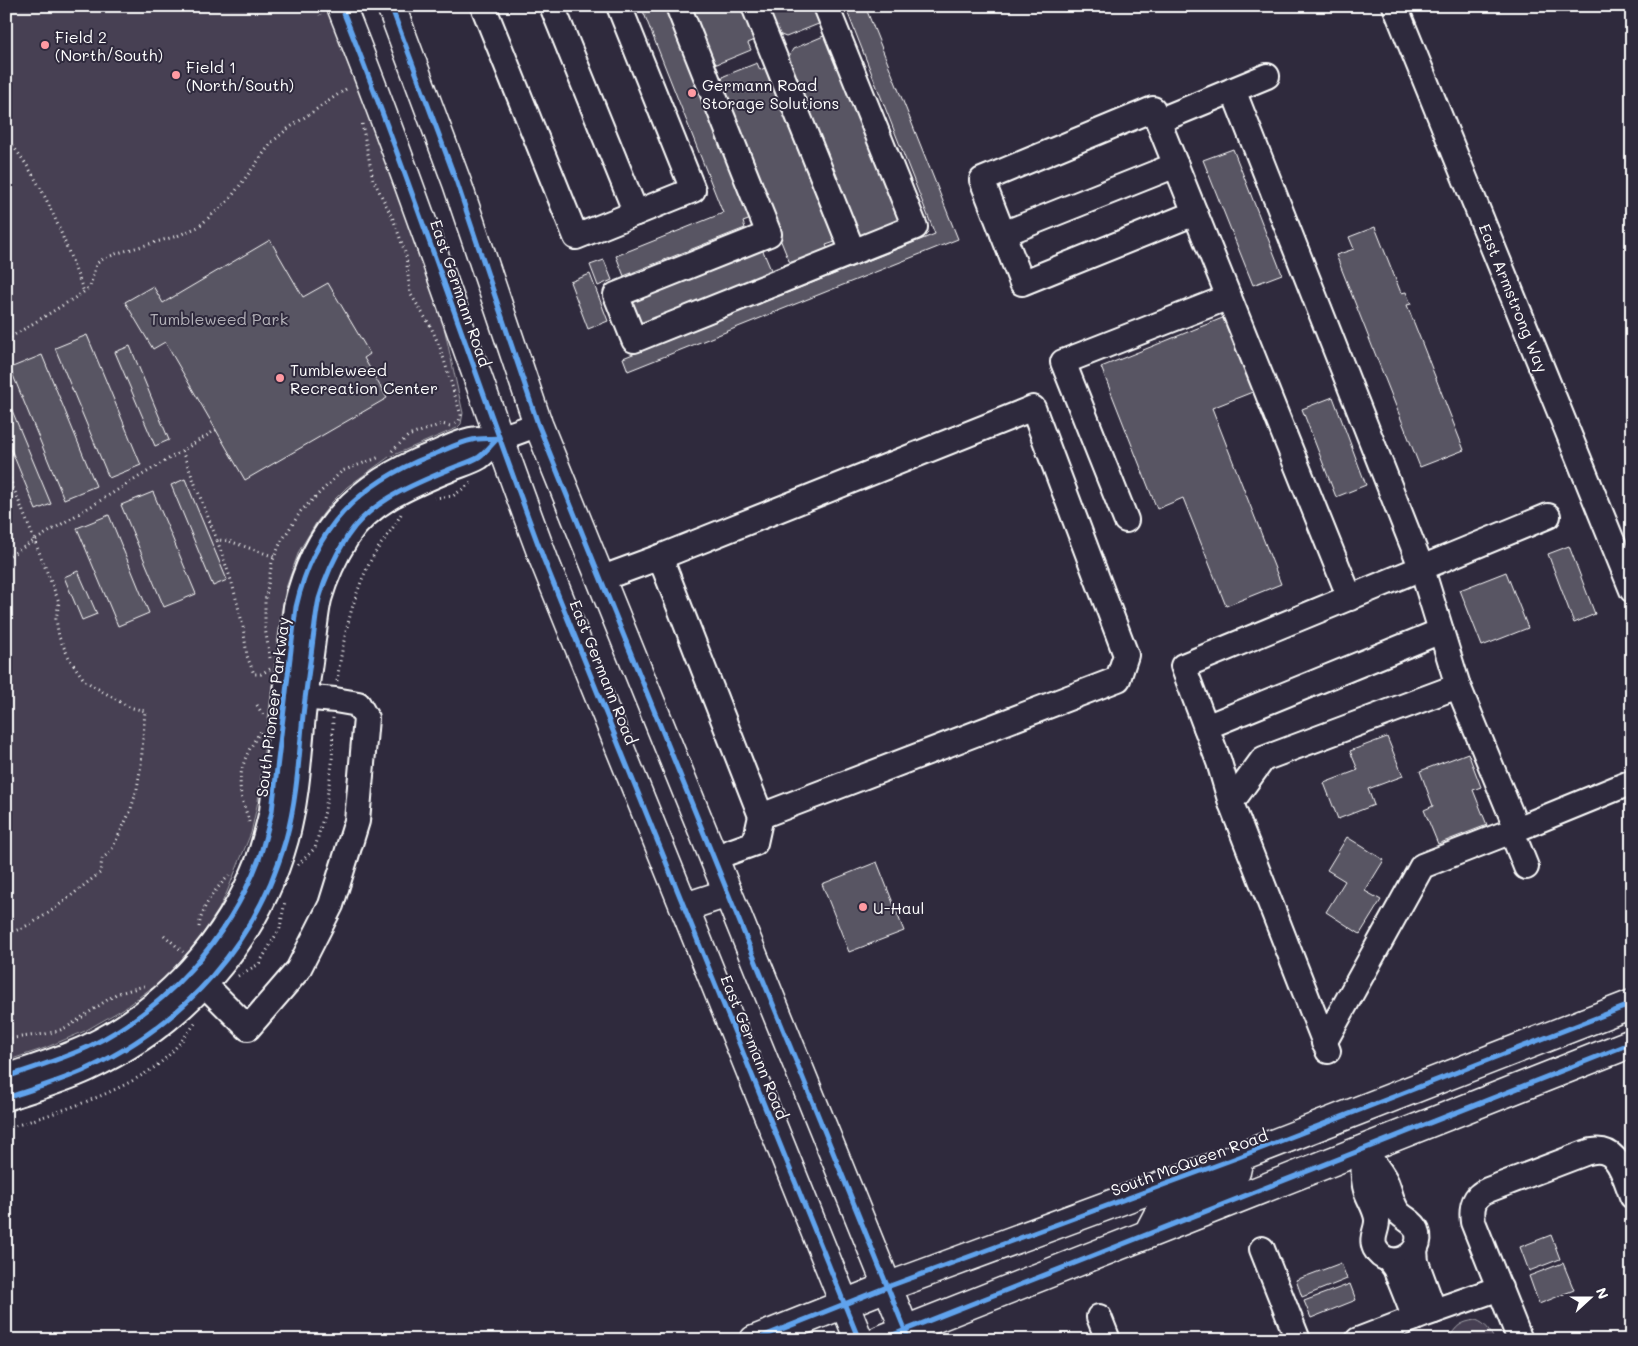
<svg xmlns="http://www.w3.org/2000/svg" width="1638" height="1346" viewBox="0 0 1638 1346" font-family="Mali,sans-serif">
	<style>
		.green { fill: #464152; stroke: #a2a0a8 }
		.building { fill: #595564; stroke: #fff }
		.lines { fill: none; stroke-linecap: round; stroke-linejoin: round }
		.minor-casing { stroke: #fff; stroke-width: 28 }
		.major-casing { stroke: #fff; stroke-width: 31 }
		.path { stroke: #fff; stroke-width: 3; stroke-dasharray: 1 4; stroke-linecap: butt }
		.minor { stroke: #2f2a3d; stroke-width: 24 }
		.major { stroke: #2f2a3d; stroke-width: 28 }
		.cycleway-casing { stroke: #2f2a3d; stroke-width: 8 }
		.cycleway { stroke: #60a3ed; stroke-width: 5 }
		.poi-dot { fill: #ff9aa2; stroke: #2f2a3d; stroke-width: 2 }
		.labels { text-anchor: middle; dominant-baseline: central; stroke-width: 4; stroke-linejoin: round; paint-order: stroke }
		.poi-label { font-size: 16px; fill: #fff; stroke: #2f2a3d; text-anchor: start }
		.street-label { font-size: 16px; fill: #fff; stroke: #2f2a3d }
		.park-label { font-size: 16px; fill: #b5b3ba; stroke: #2f2a3d }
	</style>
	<rect width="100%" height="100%" fill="#2f2a3d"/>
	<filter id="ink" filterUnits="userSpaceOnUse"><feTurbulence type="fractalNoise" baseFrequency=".02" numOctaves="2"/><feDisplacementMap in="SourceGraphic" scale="10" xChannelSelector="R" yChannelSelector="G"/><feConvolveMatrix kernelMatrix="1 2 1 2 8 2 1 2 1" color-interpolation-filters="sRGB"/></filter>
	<g filter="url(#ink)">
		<g class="green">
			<polygon points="6,6 327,6 370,112 438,300 463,413 461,424 457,428 389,457 347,487 332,502 316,523 299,551 286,588 280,620 258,801 251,833 227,892 219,909 200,938 198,948 165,985 150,989 123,1009 85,1031 45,1048 6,1061"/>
			<path d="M1476,1320C1486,1324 1490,1330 1494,1340H1448C1456,1326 1460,1322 1476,1320Z"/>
		</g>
		<g class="building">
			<polygon points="641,6 665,6 751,219 743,222 745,228 624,276 616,256 723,213"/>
			<polygon points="686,6 741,6 755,40 748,43 751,50 717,64 708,60"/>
			<polygon points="766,6 822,6 821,23 786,37 776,33"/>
			<polygon points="845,6 865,6 958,239 628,371 623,358 935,234"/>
			<polygon points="826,35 903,225 868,239 857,234 787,60 793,49"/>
			<polygon points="757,63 760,70 765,68 835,242 826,245 830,254 799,266 789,261 718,86 724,76"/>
			<polygon points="1233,149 1282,274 1253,285 1203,160"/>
			<polygon points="1375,227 1401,293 1406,292 1411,304 1407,305 1464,450 1420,467 1336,255 1354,249 1349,237"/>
			<polygon points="270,240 303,297 328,283 370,354 364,358 387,398 245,480 165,342 153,349 125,302 153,286 163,303"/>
			<polygon points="761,246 771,270 763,273 766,279 637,330 627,305 635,302 632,296"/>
			<polygon points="604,260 612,280 598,286 590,265"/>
			<polygon points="590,274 608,321 588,329 570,282"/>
			<polygon points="1225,317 1255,391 1212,408 1281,584 1226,606 1183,498 1157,509 1101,367"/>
			<polygon points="87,335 141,465 109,478 55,348"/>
			<polygon points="130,346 169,440 155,446 115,352"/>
			<polygon points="42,355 96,486 64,499 10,368"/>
			<polygon points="6,396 51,504 36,510 6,437"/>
			<polygon points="1333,397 1366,485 1336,497 1302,409"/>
			<polygon points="185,479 227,580 213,586 171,485"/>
			<polygon points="153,492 196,594 164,607 121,505"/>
			<polygon points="109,515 149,613 118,626 77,528"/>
			<polygon points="1569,546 1595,614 1574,623 1548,554"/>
			<polygon points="78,571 97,614 82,620 64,577"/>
			<polygon points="1506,572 1528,628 1482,646 1460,590"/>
			<polygon points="1387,737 1403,776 1368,789 1374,805 1338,819 1324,783 1358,770 1350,751"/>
			<polygon points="1468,753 1481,787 1473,790 1487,825 1438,844 1424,810 1433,806 1420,771"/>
			<polygon points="1347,837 1384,860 1365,891 1381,900 1360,934 1326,912 1345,881 1327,870"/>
			<polygon points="877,862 904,931 849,952 822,884"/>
			<polygon points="1551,1235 1560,1259 1529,1271 1520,1247"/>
			<polygon points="1341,1263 1347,1279 1302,1297 1296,1280"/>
			<polygon points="1563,1263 1574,1290 1539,1304 1529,1276"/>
			<polygon points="1350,1284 1356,1300 1311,1318 1304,1301"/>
		</g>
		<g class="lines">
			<g class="minor-casing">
				<g id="minor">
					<polyline points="483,6 576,237 693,190 619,6"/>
					<polyline points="552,6 636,213"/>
					<polyline points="678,6 769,234 616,295 634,340 915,227 826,6"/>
					<polyline points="754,6 853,252"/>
					<polyline points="1395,6 1632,590"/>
					<polyline points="1267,76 1158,121 1350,598"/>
					<polyline points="1233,90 1422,569 1458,686 1517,829 1422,866 1324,1043"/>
					<polyline points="1158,121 1153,109 982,180 1022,283 1195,213"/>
					<polyline points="1003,234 1176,165"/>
					<polyline points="1126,520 1063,362 1229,297"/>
					<polyline points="660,557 1033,408 1126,655 1118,679 761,816"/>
					<polyline points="600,579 660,557 761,816 755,843 713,858"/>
					<polyline points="1206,727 1441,631"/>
					<polyline points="1231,803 1263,759 1458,686"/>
					<polyline points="1517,829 1632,782"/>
					<polyline points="1512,832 1526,867"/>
					<polyline points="194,974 248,1028 298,970 331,905 357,821 366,718 358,704 335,700 291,696"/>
					<polyline points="1328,1051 1231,803 1219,762 1183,666 1548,516"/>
					<path d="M6,1077C34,1068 62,1059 88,1047C166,1009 228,940 259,859C264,844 268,828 272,811L296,607C314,528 358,484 432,455C445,450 458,443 471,440C480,438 489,440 498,438C511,435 525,429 538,424"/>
					<path d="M6,1098C33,1089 61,1081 87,1069C184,1024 257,943 286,839C297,799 299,756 303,715C306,689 310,664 313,639C315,626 316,612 319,599C325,578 335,556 347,537C370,501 412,485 450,469C459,465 471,462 479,457C486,452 492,444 498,438"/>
					<path d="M1363,1148C1370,1159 1379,1169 1385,1180C1390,1190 1391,1203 1398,1212C1404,1219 1413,1221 1417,1230C1426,1256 1388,1273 1375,1248C1370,1237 1378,1230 1377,1219C1376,1209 1369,1199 1366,1190C1362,1178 1364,1161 1363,1148Z"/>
					<polyline points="1262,1249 1298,1340"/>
					<polyline points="1415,1250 1416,1262 1434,1311"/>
					<polyline points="1389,1260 1395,1268 1415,1318"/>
					<polyline points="1099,1317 1108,1340"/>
					<polyline points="1358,1340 1423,1315 1500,1288"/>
					<path d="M1520,1340L1473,1222C1471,1207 1473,1196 1488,1190L1585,1153C1617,1142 1623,1172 1632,1196"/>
				</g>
			</g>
			<g class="major-casing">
				<g id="major">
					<path d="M341,6C414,189 475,376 544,560L859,1340"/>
					<polyline points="391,6 457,183 538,424 909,1340"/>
					<polyline points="685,907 728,893"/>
					<polyline points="1151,1228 1161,1209 1229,1180 1236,1172 1238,1163"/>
					<polyline points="754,1340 887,1287 1239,1157 1632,1004"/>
					<polyline points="880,1340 1632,1043"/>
				</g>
			</g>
			<g class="path">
				<polyline points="315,6 320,15"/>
				<polyline points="362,124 373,179 394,221 406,255 410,293 431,327 441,350 461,415 459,421 455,423"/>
				<path d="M6,138C45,182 63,238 84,292"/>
				<polyline points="6,335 11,337 81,294 90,287 96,264 103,259 118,253 177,236 198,227 229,200 272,142 286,130 349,87"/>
				<polyline points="182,451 217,540"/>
				<polyline points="392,451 408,436 442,424 450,426"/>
				<path d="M6,469L59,602L56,619L59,637L70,660L85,681L129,707L145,711L141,765L137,789L130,812L111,851L102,859L100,873C70,895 43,923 6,934"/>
				<polyline points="434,498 453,496 471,483"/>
				<polyline points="6,558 216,430"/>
				<polyline points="270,658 265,628 265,602 272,562 281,542 301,511 342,471 380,457"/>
				<polyline points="270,669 261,674 254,674 247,656 243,626 232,583 217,540 229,541 275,557"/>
				<path d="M337,681C343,640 352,597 371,560C380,543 394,529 402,512"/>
				<polyline points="257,705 263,715"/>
				<path d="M249,822C247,813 243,804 241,795C237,771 248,748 262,730"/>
				<polyline points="298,865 315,848 325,811 332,764 333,717"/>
				<path d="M199,927C202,905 215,889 231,874"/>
				<polyline points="164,935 183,952"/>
				<polyline points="238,976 259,964 280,928 285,901"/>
				<polyline points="6,1039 45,1034 58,1031 69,1026 116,994 144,986"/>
				<path d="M6,1129C56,1112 108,1098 152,1069C170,1057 184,1038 197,1021"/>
			</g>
			<use href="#minor" class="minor"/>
			<use href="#major" class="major"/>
			<g class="cycleway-casing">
				<g id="cycleway">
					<path d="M341,6C414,189 475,376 544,560L859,1340"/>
					<polyline points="391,6 457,183 538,424 909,1340"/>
					<path d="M6,1077C34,1068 62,1059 88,1047C166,1009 228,940 259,859C264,844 268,828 272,811L296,607C314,528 358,484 432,455C445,450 458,443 472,440C480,438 490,439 498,438"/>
					<path d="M6,1098C33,1089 61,1081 87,1069C184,1024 257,943 286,839C297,799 299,756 303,715C306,689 310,664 313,639C315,626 316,612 319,599C325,578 335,556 347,537C370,501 412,485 450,469C459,465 471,462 479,457C486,452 492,444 498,438"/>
					<polyline points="754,1340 887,1287 1239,1157 1632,1004"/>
					<polyline points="880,1340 1632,1043"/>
				</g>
			</g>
			<use href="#cycleway" class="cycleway"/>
		</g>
	</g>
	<g class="poi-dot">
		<circle cx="45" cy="45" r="5"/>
		<circle cx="176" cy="75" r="5"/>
		<circle cx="692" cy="93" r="5"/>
		<circle cx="280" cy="378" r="5"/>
		<circle cx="863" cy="907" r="5"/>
	</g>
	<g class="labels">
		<g class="poi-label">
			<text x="55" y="36">Field 2<tspan x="55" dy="18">(North/South)</tspan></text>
			<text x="186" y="66">Field 1<tspan x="186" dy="18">(North/South)</tspan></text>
			<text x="702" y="84">Germann Road<tspan x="702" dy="18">Storage Solutions</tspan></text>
			<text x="290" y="369">Tumbleweed<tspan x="290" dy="18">Recreation Center</tspan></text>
			<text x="873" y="907">U-Haul</text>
		</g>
		<g class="street-label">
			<text transform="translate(461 293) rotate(71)">East Germann Road</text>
			<text transform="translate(1514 298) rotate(68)">East Armstrong Way</text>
			<text transform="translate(604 672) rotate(68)">East Germann Road</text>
			<text transform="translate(272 707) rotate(-83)">South Pioneer Parkway</text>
			<text transform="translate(755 1047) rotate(68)">East Germann Road</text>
			<text transform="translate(1189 1162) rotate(-20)">South McQueen Road</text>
		</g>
		<g class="park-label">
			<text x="219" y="318">Tumbleweed Park</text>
		</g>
	</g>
	<rect width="1638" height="1346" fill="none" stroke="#2f2a3d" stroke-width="25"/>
	<rect x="12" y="12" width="1613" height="1321" fill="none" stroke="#fff" stroke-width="2" filter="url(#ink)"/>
	<g transform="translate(1590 1298) rotate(69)" stroke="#2f2a3d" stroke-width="4" paint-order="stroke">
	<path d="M0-4L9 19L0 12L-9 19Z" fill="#ffffff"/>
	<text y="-8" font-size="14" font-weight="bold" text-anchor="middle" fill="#ffffff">N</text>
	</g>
</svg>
